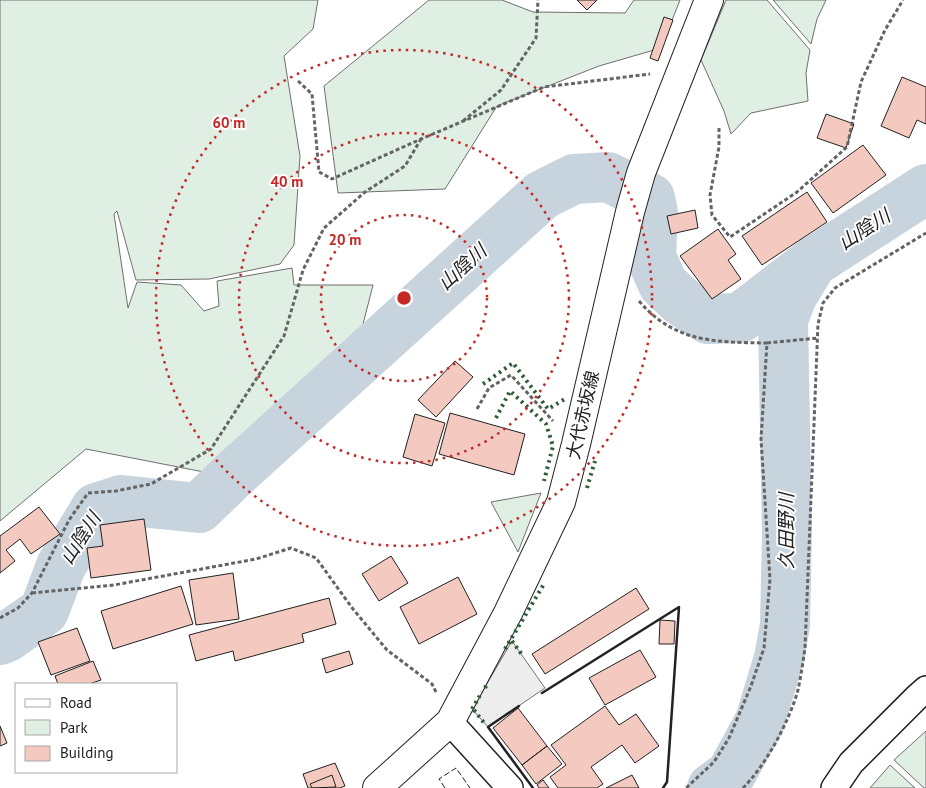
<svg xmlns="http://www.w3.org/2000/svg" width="926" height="788" viewBox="0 0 926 788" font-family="'PT Sans','Noto Sans JP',sans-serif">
	<rect width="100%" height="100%" fill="#fff"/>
	<!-- green -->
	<path fill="#e0efe3" stroke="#6f6f6f" d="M0,0h318l-5,29 -29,27 16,100 -6,89 -14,19 -71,15 -73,1 -19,-69 -3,3 14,94 9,-26 44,3 23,26 15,-5 -2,-25 75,-13 2,17h79l-13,51 -151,137 -123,-24 -86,72z
		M429,0h73l31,12 92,1 9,-13h46l-19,48 -62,18 -102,40 -52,83 -107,4 -14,-107z
		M726,0h41l43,50 -4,23 2,28 -57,12 -20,21 -7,-23 -23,-51z
		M773,0h53l-9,19 -6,25z
		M541,493l-23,59 -27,-50z
		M926,731v57h-2l-30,-28z
		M890,765l25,23h-45z"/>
	<!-- parking -->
	<path fill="#ededed" stroke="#6f6f6f" d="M512,641l33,47 -57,39 -16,-18z"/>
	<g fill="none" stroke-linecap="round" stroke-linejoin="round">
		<!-- river -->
		<path stroke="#c7d3dd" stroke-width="50" d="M0,640l7,-3 37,-26 17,-45 35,-58 25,-8 78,8 34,-33 309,-280 32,-16 34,-2 42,21 3,14 -2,45 12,27 18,17 27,18 32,-1 73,-56 113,-73
			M712,788l19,-14 29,-53 19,-63 6,-33 2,-92 -4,-213 9,-24 17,-28"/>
	</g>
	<!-- building -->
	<path fill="#f3c9c0" stroke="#222" d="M577,0h20l-10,10z
		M664,17l9,3 -15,41 -8,-3z
		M902,77l24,10v37l-9,-4 -8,18 -28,-12z
		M826,114l28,10 -8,24 -29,-10z
		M863,145l23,30 -53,38 -22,-30z
		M807,192l20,30 -65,43 -20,-29z
		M695,210l3,18 -27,6 -4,-18z
		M718,229l18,25 -8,6 13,19 -29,20 -32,-43z
		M455,361l18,16 -37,40 -18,-17z
		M450,413l75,21 -11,41 -75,-21z
		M415,414l30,9 -13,43 -29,-9z
		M39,507l21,27 -29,20 -11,-15 -14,11 9,11 -15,12v-37z
		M144,519l7,51 -60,8 -4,-30 16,-2 -3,-21z
		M391,556l17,27 -29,18 -17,-27z
		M233,573l6,46 -43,6 -7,-45z
		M458,577l19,37 -58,30 -19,-37z
		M181,586l12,38 -80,25 -12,-38z
		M636,588l13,21 -104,65 -13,-20z
		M329,598l7,26 -34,10 2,8 -69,19 -2,-10 -37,10 -7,-26z
		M660,620l15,1 -1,23h-15z
		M77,628l13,33 -39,14 -13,-33z
		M640,650l16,27 -51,28 -16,-27z
		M349,651l4,13 -27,9 -4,-14z
		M93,661l8,19 -12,4h-31l-3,-8z
		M605,706l14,19 17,-11 23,32 -24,17 -13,-18 -31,22 12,17 -6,4h-39l-8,-11 16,-12 -15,-20z
		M518,708l29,38 -25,19 -29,-37z
		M0,726l7,17 -7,3z
		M547,746l15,18 -26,20 -14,-19z
		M335,763l10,23 -5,2h-32l-5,-14z
		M332,775l4,12 -24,1 -2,-4z
		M632,775l7,13h-33z
		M543,780l6,8h-10l-2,-3z"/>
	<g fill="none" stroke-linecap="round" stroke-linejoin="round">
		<!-- minor casing -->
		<g stroke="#222" stroke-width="28">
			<path id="minor" d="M450,722l60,66
				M834,788l17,-25 66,-66 9,-8"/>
		</g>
		<!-- secondary casing -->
		<g stroke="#222" stroke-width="30">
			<path id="secondary" d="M377,788l73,-66 58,-109 53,-111 15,-58 54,-232 11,-39 68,-173"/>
		</g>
		<!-- path -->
		<path stroke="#646464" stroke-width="3" stroke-dasharray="4 2.5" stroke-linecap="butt" d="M298,81l14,13 7,78 13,7 89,-40 123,-52 106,-13
			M463,121l38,-31 35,-52 2,-38
			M719,128v19l-9,48 2,20 18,22 67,-45 50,-45 14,-65 24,-52 18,-30
			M639,301c36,42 76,41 128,42l-6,96 9,140 -6,69 -13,38 -22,52 -15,24 -28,26
			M767,343l51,-5
			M477,409l12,-21 22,-13 42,46
			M32,593l82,-8 142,-26 35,-11 25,10 37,51 34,41 45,34 4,8
			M0,618l18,-10 14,-15 37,-73 19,-27 28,-2 35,-7 60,-35 73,-113 19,-66 21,-42 41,-36 40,-26 16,-27
			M743,788c23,-23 46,-66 55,-98 3,-14 5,-28 7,-42l13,-324 5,-21 12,-15 91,-55"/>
		<!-- minor -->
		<use href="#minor" stroke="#fff" stroke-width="25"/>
		<!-- secondary -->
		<use href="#secondary" stroke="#fff" stroke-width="28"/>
		<!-- hedge -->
		<path stroke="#2f5e38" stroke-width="4" stroke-dasharray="2.5 4" stroke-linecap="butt" d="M483,384l30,-21 35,46 17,-10
			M496,418l14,-27 36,33 7,22 -9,35
			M587,488l8,-27
			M512,641l11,15
			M505,649l39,-65
			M485,688l2,-4
			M472,709l10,-17
			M474,710l11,14"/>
		<!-- fence -->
		<path stroke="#222" stroke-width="1" stroke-dasharray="6 2.5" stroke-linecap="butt" d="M445,788l-6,-9 17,-11 14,20"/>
		<!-- wall -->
		<path stroke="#222" stroke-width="2.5" d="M542,693l137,-86 -12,175 -4,6
			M519,706l-31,21 45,61"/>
	</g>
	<!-- distance rings -->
	<g fill="none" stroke="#c62828" stroke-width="2.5" stroke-dasharray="2.5 5">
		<circle cx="404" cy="298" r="83"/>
		<circle cx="404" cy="298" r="165"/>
		<circle cx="404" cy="298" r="248"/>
	</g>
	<g text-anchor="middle" stroke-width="4" stroke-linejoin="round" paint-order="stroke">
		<!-- street labels -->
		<g font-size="18" fill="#222" stroke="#fff">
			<text transform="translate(583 415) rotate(-77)" y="6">大代赤坂線</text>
		</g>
		<!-- water labels -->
		<g font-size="19" font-style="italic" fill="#222" stroke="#fff">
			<text transform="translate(864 229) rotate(-33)" y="7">山陰川</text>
			<text transform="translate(462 267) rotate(-42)" y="7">山陰川</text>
			<text transform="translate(786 531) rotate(-90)" y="7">久田野川</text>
			<text transform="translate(80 538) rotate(-57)" y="7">山陰川</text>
		</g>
	</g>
	<circle cx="404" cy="298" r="8" fill="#c62828" stroke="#fff" stroke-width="2.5"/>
	<g font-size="15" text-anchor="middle" font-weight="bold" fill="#c62828" stroke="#fff" stroke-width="4" stroke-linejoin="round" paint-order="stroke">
		<text x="229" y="128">60 m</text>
		<text x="287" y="187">40 m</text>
		<text x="345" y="245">20 m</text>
	</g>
	<!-- legend -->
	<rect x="15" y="683" width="162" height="90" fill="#ffffff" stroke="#a7a7a7"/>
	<rect x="25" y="699" width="25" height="8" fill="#ffffff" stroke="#a7a7a7"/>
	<text x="60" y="708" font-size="15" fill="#222222">Road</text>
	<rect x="25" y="720" width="25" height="15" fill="#e0efe3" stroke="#a7a7a7"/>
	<text x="60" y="733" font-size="15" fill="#222222">Park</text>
	<rect x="25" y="746" width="25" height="15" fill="#f3c9c0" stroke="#a7a7a7"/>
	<text x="60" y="758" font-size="15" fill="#222222">Building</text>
</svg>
